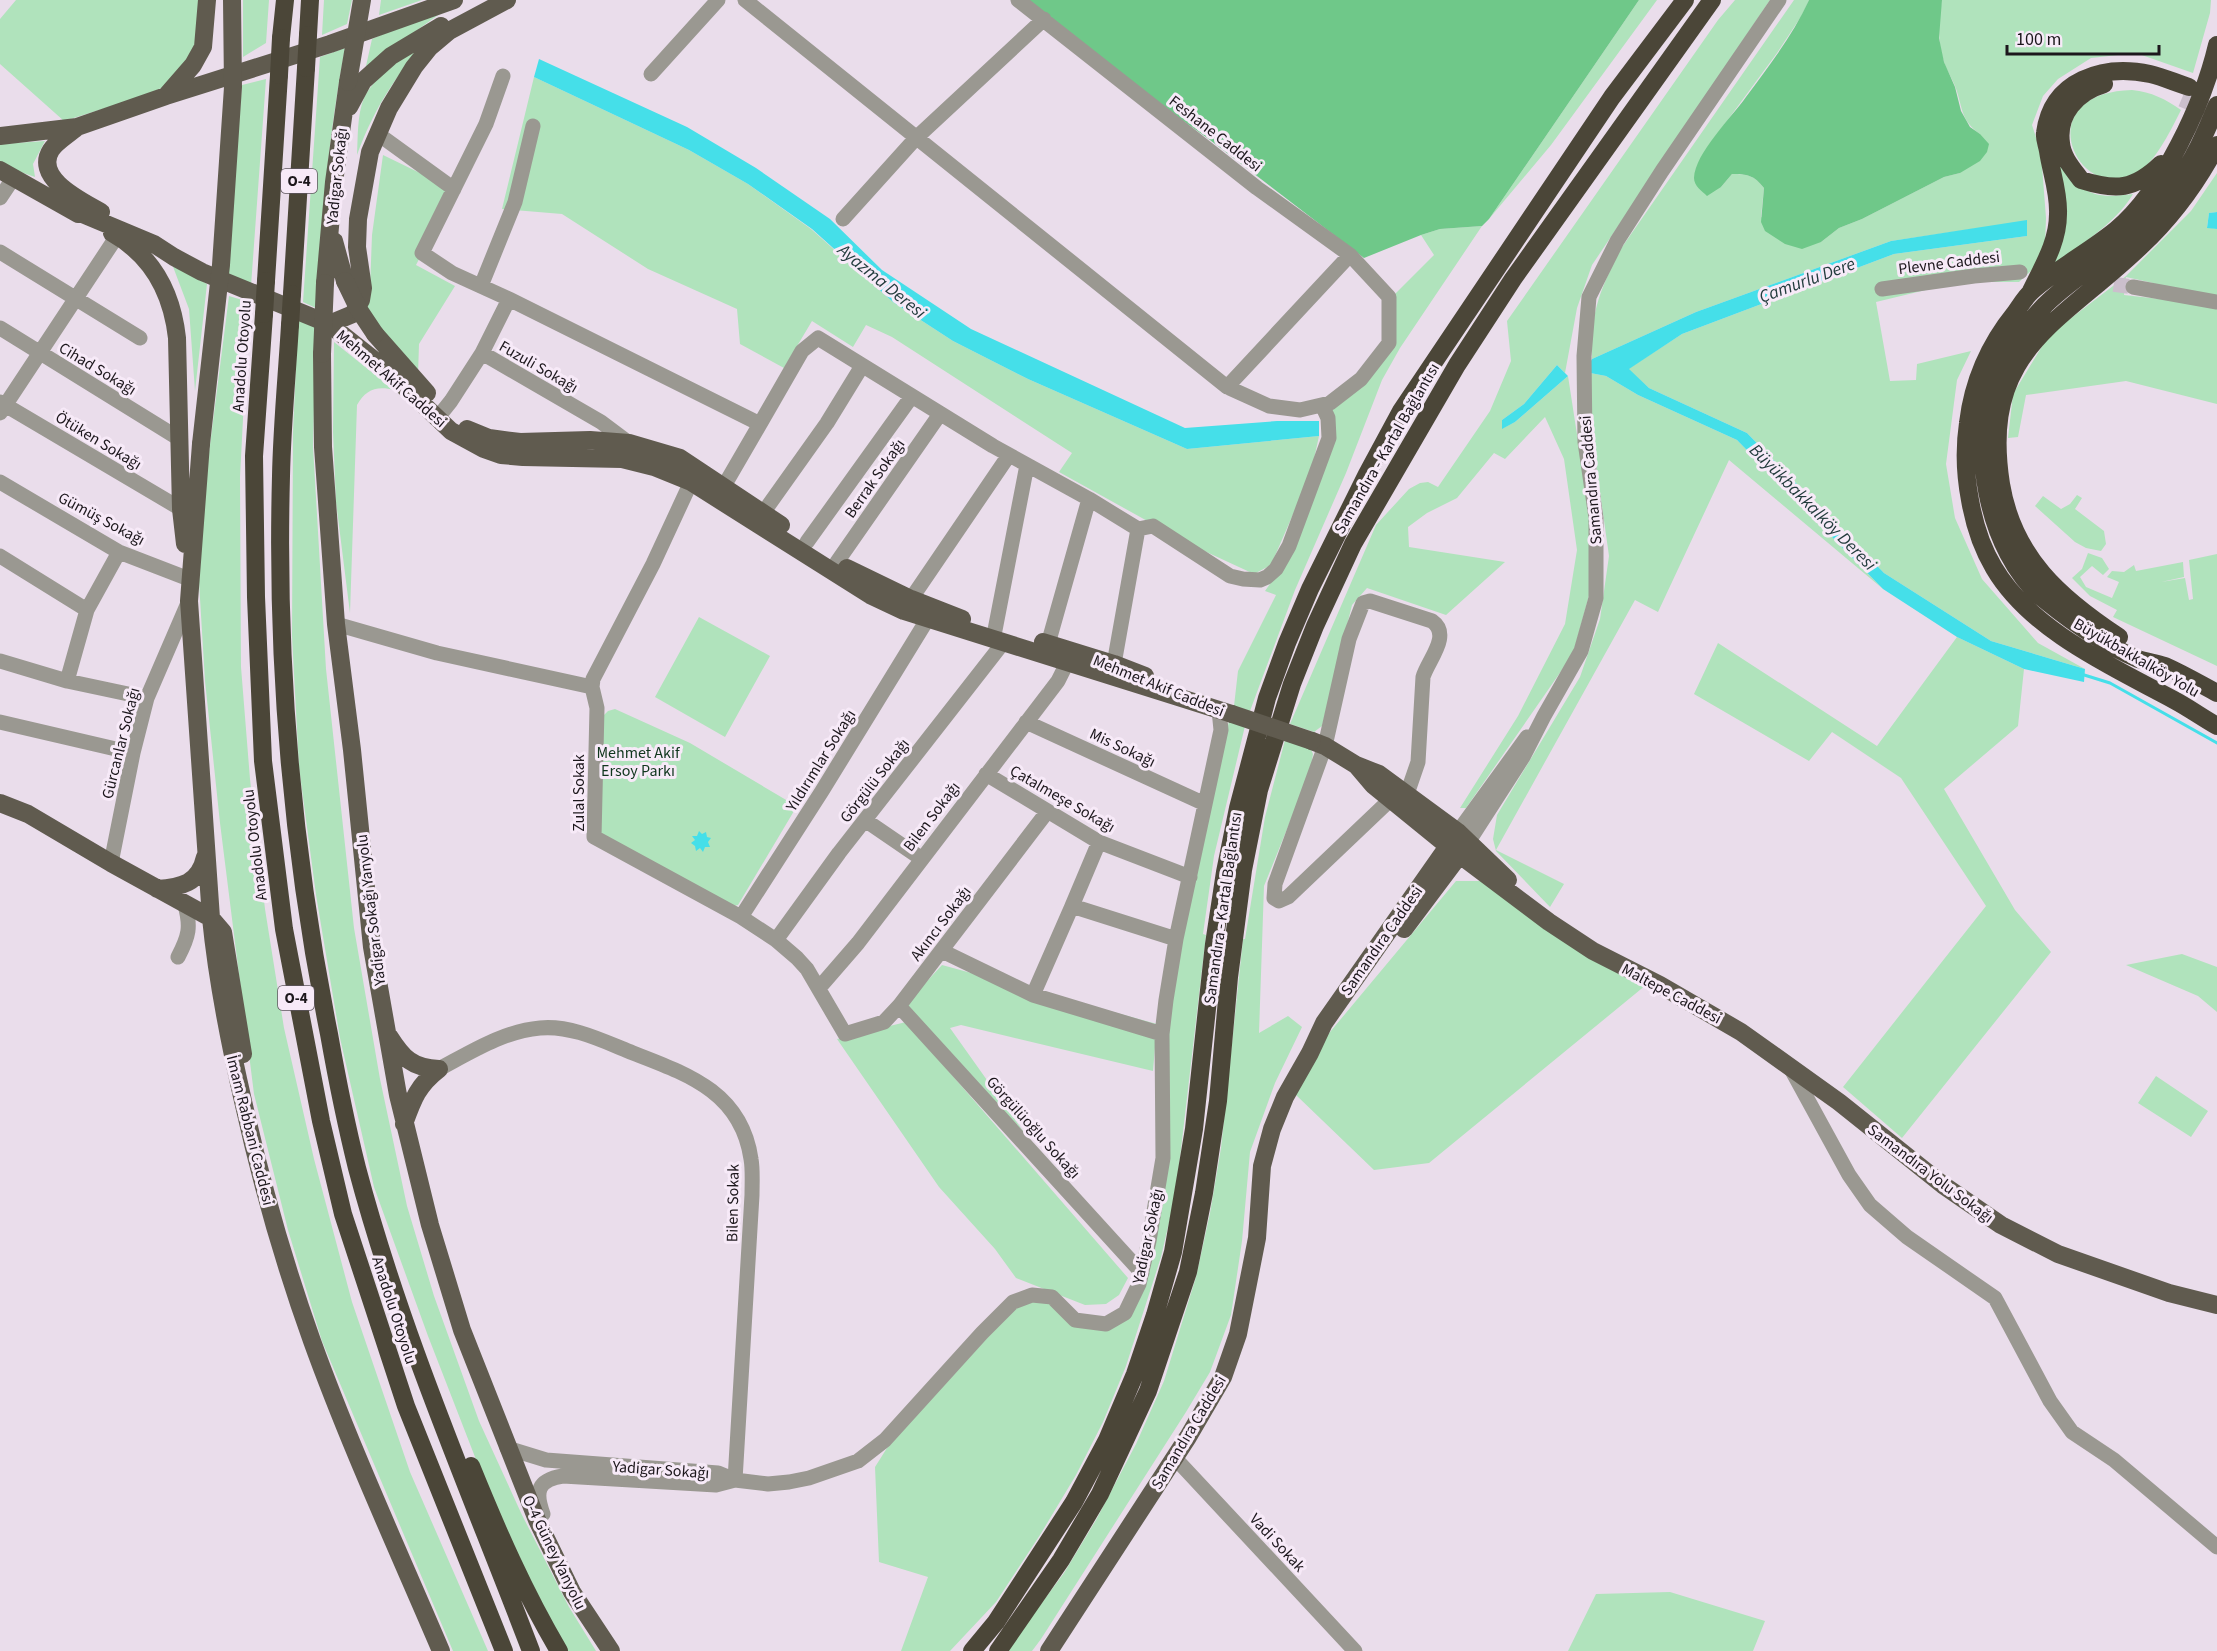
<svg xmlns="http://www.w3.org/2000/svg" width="2217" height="1651" viewBox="0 0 2217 1651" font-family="'Source Sans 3',sans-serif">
	<rect width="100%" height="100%" fill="#eaddeb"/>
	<!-- green -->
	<path fill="#b0e3bc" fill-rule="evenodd" d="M16,0h186v38l-27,44 -34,15 -77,24 -64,-57v-45z
		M243,0h26l-3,43 -23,14z
		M324,0h28l-5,24 -25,11z
		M381,0h41l-43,15z
		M1639,0h18l-106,145 -62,74z
		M1735,0h35l-178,265 -15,43 -12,65 -8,-8 -33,39 -22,16 1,8 12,-6 53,-46 26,169 -4,47 -17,62 -107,154h-6l58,-92 47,-92 12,-74 -13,-91 -19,-42 -40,42 -11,-6 -37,45 -30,15 -19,14 1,20 96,15 -59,53 -79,-27 -15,17 -30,121 -8,6 -24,-8 86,-199 33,-36 11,-6 8,-1 10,5 52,-76 21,-50 -4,-40 211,-301z
		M1794,0h15l-7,15 -25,38 -70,95 14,39 11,-13c15,0 22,1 32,14l-3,29 60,25 18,-14 23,-9 82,-42 16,-4 20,-39c-20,-14 -17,-27 -25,-48 -3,-7 -7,-14 -10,-21 -8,-22 -7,-43 -3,-65h269l-1,13 -17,60 -57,-20 -45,5 -33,21 -15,17 -11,29 9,28 5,65 -1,27 -12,24 -14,13h-60l-83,20 14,79 26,-1 1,-16 54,-13 -14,29 -11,84 9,54 27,61 56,64 47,26 -94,-28 -107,-68 -137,-140 -98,-45 -21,-19 54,-35 212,-80 133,-18v-15l-136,20 -195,71 -104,47c-2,-46 8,-69 28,-109z
		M448,8l-35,25 -49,42 8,-36 52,-23z
		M436,29c-36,41 -60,74 -79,126 1,-18 0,-40 7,-57 10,-23 53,-52 72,-69z
		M345,48c-16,85 -24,173 -29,260l-13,-6 17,-245z
		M534,77l155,73 59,34 63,45 82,73 60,39 75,38 159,70 132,-13 -8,37 -40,92 -17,9 -67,-31 -128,-71 13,-19 -180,-116 -26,-12 -13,22 -41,-26 -28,47 -44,-24 -3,-35 -89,-40 -86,-55 -60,-5z
		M266,79l-15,207 -25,-10 16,-191z
		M2132,90c20,2 33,9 49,20 -9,18 -24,49 -41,61 -60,41 -117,-78 -8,-81z
		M45,141l-12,23 2,13 -35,-12v-21z
		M383,155l72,35 -39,75 39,21 -36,58 -1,31 -43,-53 -10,-17 5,-17 2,-53z
		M2057,157c26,35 31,43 76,37 -16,28 -55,53 -81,73z
		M2217,173v39l-8,1 -2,14 10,2v175l-91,-23 -100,14 -8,42 -10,1 5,-44 36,-59 77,-59 65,-65zM2126,277l27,6 43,20 -72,-8z
		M1482,226l-82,122 -18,32 -36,93 -51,117 -45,121 -16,-5 4,-35 38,-76 -11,-4 24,-34 43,-151 62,-63 1,-49 39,-39 -13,-20 19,-6z
		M172,264l35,20 -12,107 -6,-82z
		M229,296l20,6 -9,175 1,190 9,112 15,130 19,119 30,131 38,143 58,170 78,179h-35l-131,-310 -34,-111 -34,-136 -34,-271 -15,-142 -6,-99 7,-106z
		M298,320l18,7 -3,119 13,223 28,259 26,151 27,127 27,90 45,125 43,94 47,92 27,44h-30l-33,-58 -44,-100 -61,-157 -54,-149 -34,-149 -24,-143 -17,-128 -7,-131 1,-204z
		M334,342l60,48c-17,-5 -29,0 -37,15l-7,208 -14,-111 -3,-70z
		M1585,372l21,4 32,19 99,45 146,149 -154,-129 -71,152 -23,-12 -139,250 68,34 -14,23 -54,-56 -3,-12 4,-24 83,-138 20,-58 9,-63 -21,-149z
		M2077,495l5,3 -7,11 29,22 2,13 -5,7 -15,-3 -11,-6 -40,-36 8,-10 18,13 9,-5z
		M2088,553l14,5 7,11 -6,6 -11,-9 -12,11 6,10 26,11 7,-16 -12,-5 5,-6 12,1 10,-7 2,6 47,-9 1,15 -23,5 24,-4 4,22 4,-1 -4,-39 28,-6v112l-104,-49 4,-7 -27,-14 -18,-18 10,-9z
		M699,617l71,39 -45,81 -70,-40z
		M1957,637l67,32 -6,57 -74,63 71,121 36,42 -149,186 -59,-51 143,-181 -85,-128 -69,-46 -23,29 -115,-67 24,-51 159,103z
		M615,709l75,34 103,61 1,7 -56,94 -4,1 -135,-68 3,-121 6,-6z
		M1229,721l16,5 -31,130 -11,78 3,1 -27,231 -8,48 -10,43 -35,109 -23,56 -27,53 -36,60 -44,67 -46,49h-49l27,-74 -49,-15 -4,-95 12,-19 129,-142c34,-12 34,-6 57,18l55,-7 23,-63 16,-221 18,-106z
		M1285,740l25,7 3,7 -3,18 -46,114 -5,147 29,-17 14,11 -27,56 -25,69 -8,89 -11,74 -21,57 -24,40 -145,227 -9,12h-26l58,-78 32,-53 40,-76 28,-63 32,-104 14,-64 11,-65 22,-209h2l20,-122z
		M1456,881h29l161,104 -217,178 -55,7 -78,-75 19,-45z
		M2182,954l35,13v45l-19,-16 -72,-31z
		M942,965l215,59 -4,47 -192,-46 -11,3 76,107 -120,-131z
		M906,1022l222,256 -9,17 -13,9 -21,1 -69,-27 -21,-29 -56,-62 -102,-148z
		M2156,1076l52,35 -17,26 -53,-34z
		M1670,1592l95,29 -12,30h-185l28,-57z"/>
	<!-- forest -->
	<path fill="#6fc889" d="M1023,0h616l-150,219 -7,7 -42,3 -19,6 -57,23 -154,-118 -136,-97z
		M1809,0h133l-3,38 5,24 11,25 6,24 9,16 10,7 9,10 -2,8 -7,9 -20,12 -16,4 -82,42 -23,9 -18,14 -19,7 -17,-5 -20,-13 -4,-9 3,-34c-10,-13 -17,-14 -32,-14l-11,13 -14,9c-5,-5 -13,-10 -13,-18 1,-25 38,-61 52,-81 23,-31 47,-62 63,-97z"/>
	<!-- water -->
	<path fill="#45dfe9" d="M539,59l148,68 69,41 74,51 52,51 89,59 214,99 92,-7h42v15l-132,13 -159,-70 -75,-38 -60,-39 -81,-73 -64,-45 -59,-34 -155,-73z
		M2217,212v17l-10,-1 2,-15z
		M2027,220v16l-133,18 -212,80 -53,35 20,19 98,45 137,140 107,68 94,28 -1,13 -60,-13 -67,-32 -74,-48 -146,-149 -99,-45 -32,-19 -21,-4 7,-13 104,-47 195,-71z
		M1557,365l11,11 -53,46 -13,7v-9l22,-16z
		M699,831l3,3 4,-2 1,5 4,1 -3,4 2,5h-5l-2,5 -3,-4 -4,3 -1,-5 -4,-3 4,-3 -3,-4h5z"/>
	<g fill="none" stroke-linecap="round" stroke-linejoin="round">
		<!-- stream -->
		<path stroke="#45dfe9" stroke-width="3" d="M2081,674l29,9 107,60"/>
		<!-- minor-tunnel -->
		<path stroke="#cbbfcc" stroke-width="15" stroke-dasharray="15 8" stroke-linecap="butt" d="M2091,281l42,6"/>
		<!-- highway-tunnel -->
		<path stroke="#cbbfcc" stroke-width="18" stroke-dasharray="18 9" stroke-linecap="butt" d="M2182,98l29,12"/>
		<!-- minor -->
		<path stroke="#9a9891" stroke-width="15" d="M745,0l482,387 42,19 31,4 30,-7 31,-24 28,-36v-46l-39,-42 -93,-67 -239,-188
			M651,74l67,-74
			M503,76l-17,48 -64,129 30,20 57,26 251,125 42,-73 16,-13 175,108 96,53 49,30 15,-3 77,50 13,3 17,1 7,-3 9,-8 13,-23 40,-108 -1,-20 -6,-13
			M385,139l69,50
			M0,198l14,-21
			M843,219l73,-81 128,-119
			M0,252l140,86
			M481,286l34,-84 18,-76
			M2133,287l84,15
			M1882,289l92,-13 46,-4
			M509,299l-27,54 119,69 28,21
			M0,328l178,110
			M1227,387l123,-132
			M0,402l181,107
			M443,411l8,-10 31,-48
			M0,413l117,-177
			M0,482l119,70 70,27
			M691,482l-38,82 -60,115 -1,8 5,21 -3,129 147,80 35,23 21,18 10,11 38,65 39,-12 15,-16 148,-194
			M724,486l36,-62
			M763,513l64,-90 35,-57
			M807,542l105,-146
			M0,556l87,54
			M837,562l103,-148
			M911,599l98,-144
			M336,624l101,29 155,34
			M995,630l32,-165
			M1048,644l41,-145
			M0,661l67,20 80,17
			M1114,664l24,-135
			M67,681l20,-71 32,-58
			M0,722l133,31
			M1026,722l179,82
			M986,774l113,68 91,35
			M1391,799l-103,98 -9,4 -5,-3 1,-14 50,-138 24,-107 14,-36 7,-2 62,20c20,14 -4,39 -9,56l-5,85 -11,32
			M865,820l57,39
			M1458,832l69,-95
			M1469,841l54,-84 21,-41 37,-65 15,-53v-80l-11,-76 -1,-86 5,-59 28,-56 45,-70 117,-171
			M1099,842l-27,64 104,33
			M111,863l22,-110 14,-55 41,-95
			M1072,906l-39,89 129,39
			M741,917l81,-126 105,-171
			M776,940l63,-87 164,-210
			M942,951l91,44
			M178,957c11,-21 13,-30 7,-52
			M819,988l39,-45 200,-262 9,-18
			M899,1006l243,267
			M439,1069c32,-17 65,-38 101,-41 30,-3 61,12 88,23 56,22 113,39 123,108 2,11 1,24 1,36l-17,285
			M1791,1069l58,106 21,30 37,32 88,61 55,103 22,31 42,28 103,87
			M507,1448l39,12 172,13 17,7 33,4 21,-2 20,-4 49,-17 27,-21 97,-107 31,-31 19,-7 20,2 23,23 31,4 19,-11 14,-29 10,-43 14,-83 -1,-124 4,-34 10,-61 45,-209 -2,-20
			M1175,1458l180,193
			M543,1514c-8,-22 -6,-34 20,-38l153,9 19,-5"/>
		<!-- major -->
		<path stroke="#605b4f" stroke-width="18" d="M166,96l27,-31 10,-18 4,-47
			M349,107l14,-26 28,-25 50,-30
			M76,128c-8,7 -20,14 -25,22 -18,28 31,51 50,62
			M0,136l77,-9 89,-31 164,-52 124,-44
			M0,170l78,44
			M68,208l86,36 20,13 28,15 127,52 59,47 63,60 33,18 17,6 22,2 99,2 32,8 37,15 179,113 34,16 328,103
			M112,233c41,23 60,60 65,105l4,171 4,35
			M334,241l11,40
			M325,283l9,-101 14,-100
			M329,324l24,-10 8,-14 2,-12 -6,-41 1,-28 12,-67 19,-44 25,-41 16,-20 19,-16 58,-31
			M375,334l52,59
			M322,354l1,93 13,177 16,126 20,197 26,148 32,130 32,105 75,190 35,72 39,59
			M467,429l22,9 31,4 70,-2 39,3 51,15 101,67
			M201,444l-12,157 22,317c6,62 18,122 32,183 18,81 41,162 69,240 38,105 85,207 129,310
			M847,568l64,31 51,20
			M1043,642l71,22 31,12
			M1312,741l13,5 31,19 23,9 79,58 50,48
			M1356,765l17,20 75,61 101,76 44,29 67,34 81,47 98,70 104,83 58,40 57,29 111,39 48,12
			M0,803l28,11 83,49 100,55 12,14 20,122
			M157,889c24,-2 42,-5 48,-32
			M1404,929l63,-84
			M389,1036c14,22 23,32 50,33
			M404,1124c9,-25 14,-39 35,-55
			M1049,1651l139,-214 35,-60 15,-43 19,-96 5,-72 10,-37 13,-32 25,-44 14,-30 134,-191"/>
		<!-- highway -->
		<path stroke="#4b4638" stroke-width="18" d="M308,35l2,-35
			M281,38l4,-38
			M2217,45c-14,59 -54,146 -101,185 -27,22 -58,38 -84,61 -7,6 -12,15 -17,22 -26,32 -42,69 -47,110 -4,27 -3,51 2,77 4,23 12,48 24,68 37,63 119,99 180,132 15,8 29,18 43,26
			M2104,84c-27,8 -47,30 -43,59 1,14 12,26 20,37 35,11 53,10 80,-16
			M2217,105c-11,27 -24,57 -42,80 -22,29 -50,54 -77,77 -18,14 -37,27 -53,43 -17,18 -35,39 -46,62 -33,69 -14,186 47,234 26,21 61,45 92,58 9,3 18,4 27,7 18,8 35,18 52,27
			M266,281l13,-206
			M2031,291c12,-25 27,-49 27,-77 1,-22 -7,-42 -10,-63 -1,-6 -4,-13 -3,-18 7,-53 58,-69 105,-59 13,3 26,9 39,13
			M292,294l14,-226
			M264,314l-10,142 2,141 7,164 21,168 37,192 22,93 63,192 98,245
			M290,325c-3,50 -8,101 -9,151 -5,187 11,374 48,558 8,45 17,90 28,134 44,166 113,323 174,483
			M2119,637c-59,-39 -106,-80 -118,-153 -21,-135 58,-159 140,-238 31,-29 56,-63 76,-101
			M471,1466c26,64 53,126 88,185
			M972,1651l24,-29 78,-120 33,-62 28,-66 20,-59 18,-63 21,-123 20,-185 11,-72 13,-64 29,-110 20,-55 23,-54 57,-115 34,-63 211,-314 73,-97
			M998,1651l63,-91 39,-66 48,-103 40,-119 16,-79 14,-92 11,-124 14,-107 16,-80 33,-106 23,-58 38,-82 104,-179 56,-86 199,-279"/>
		<!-- major-bridge -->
		<path stroke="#605b4f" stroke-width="18" d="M348,82l14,-82
			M345,281l14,29 16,24
			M322,354l3,-71
			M201,444l20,-179 12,-178 -1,-87
			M1232,714l80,27"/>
		<!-- highway-bridge -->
		<path stroke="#4b4638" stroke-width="18" d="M306,68l2,-33
			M279,75l2,-37
			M264,314l2,-33
			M290,325l2,-31"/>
	</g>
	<g text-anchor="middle" stroke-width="6" stroke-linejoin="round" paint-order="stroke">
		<!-- shield labels -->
		<g fill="#f7eaf8" stroke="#5e565e" stroke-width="1.5">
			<rect x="281" y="169" width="36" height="24" rx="4.5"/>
			<rect x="278" y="986" width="36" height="24" rx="4.5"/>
		</g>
		<g font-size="15" font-weight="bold" fill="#1c171c">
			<text x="299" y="186">O-4</text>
			<text x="296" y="1003">O-4</text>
		</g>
		<!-- street labels -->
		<g font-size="16" fill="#1c171c" stroke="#f7eaf8">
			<text transform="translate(1216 133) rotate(38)" y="6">Feshane Caddesi</text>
			<text transform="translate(336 176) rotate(-84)" y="6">Yadigar Sokağı</text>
			<text transform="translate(1949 262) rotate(-7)" y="6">Plevne Caddesi</text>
			<text transform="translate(241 356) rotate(-86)" y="6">Anadolu Otoyolu</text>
			<text transform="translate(539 366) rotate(30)" y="6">Fuzuli Sokağı</text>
			<text transform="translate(98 368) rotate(31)" y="6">Cihad Sokağı</text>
			<text transform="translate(392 378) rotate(41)" y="6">Mehmet Akif Caddesi</text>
			<text transform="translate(99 440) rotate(31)" y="6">Ötüken Sokağı</text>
			<text transform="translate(1386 448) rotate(-60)" y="6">Samandıra - Kartal Bağlantısı</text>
			<text transform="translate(874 478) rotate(-55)" y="6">Berrak Sokağı</text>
			<text transform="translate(1590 480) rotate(-95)" y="6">Samandıra Caddesi</text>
			<text transform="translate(102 518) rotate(28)" y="6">Gümüş Sokağı</text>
			<text transform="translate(2137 657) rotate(30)" y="6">Büyükbakkalköy Yolu</text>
			<text transform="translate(1159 685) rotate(22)" y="6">Mehmet Akif Caddesi</text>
			<text transform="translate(120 743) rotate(-76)" y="6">Gürcanlar Sokağı</text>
			<text transform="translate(1123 747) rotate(25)" y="6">Mis Sokağı</text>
			<text transform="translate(820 760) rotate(-58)" y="6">Yıldırımlar Sokağı</text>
			<text transform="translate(874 780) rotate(-52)" y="6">Görgülü Sokağı</text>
			<text transform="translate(578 793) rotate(-90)" y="6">Zulal Sokak</text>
			<text transform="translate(1063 798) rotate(30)" y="6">Çatalmeşe Sokağı</text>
			<text transform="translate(931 816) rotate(-53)" y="6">Bilen Sokağı</text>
			<text transform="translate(254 845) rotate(-97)" y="6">Anadolu Otoyolu</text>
			<text transform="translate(1222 908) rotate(-82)" y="6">Samandıra - Kartal Bağlantısı</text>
			<text transform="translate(370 910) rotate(-97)" y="6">Yadigar Sokağı Yanyolu</text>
			<text transform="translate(940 923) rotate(-53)" y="6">Akıncı Sokağı</text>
			<text transform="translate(1381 940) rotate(-55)" y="6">Samandıra Caddesi</text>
			<text transform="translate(1672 993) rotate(28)" y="6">Maltepe Caddesi</text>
			<text transform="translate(1034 1127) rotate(48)" y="6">Görgülüoğlu Sokağı</text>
			<text transform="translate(251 1130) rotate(76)" y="6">İmam Rabbani Caddesi</text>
			<text transform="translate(1931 1173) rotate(37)" y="6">Samandıra Yolu Sokağı</text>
			<text transform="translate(732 1203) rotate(-89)" y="6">Bilen Sokak</text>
			<text transform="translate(1147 1236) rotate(-78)" y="6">Yadigar Sokağı</text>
			<text transform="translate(395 1310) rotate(72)" y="6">Anadolu Otoyolu</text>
			<text transform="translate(1188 1432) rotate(-59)" y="6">Samandıra Caddesi</text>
			<text transform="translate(661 1469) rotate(4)" y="6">Yadigar Sokağı</text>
			<text transform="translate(1278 1542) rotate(47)" y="6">Vadi Sokak</text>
			<text transform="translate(555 1552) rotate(64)" y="6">O-4 Güney Yanyolu</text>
		</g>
		<!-- park labels -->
		<g font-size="16" fill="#10361d" stroke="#f7eaf8">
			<text x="638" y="758">Mehmet Akif<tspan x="638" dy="18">Ersoy Parkı</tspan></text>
		</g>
		<!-- water labels -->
		<g font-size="18" font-style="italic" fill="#233c3d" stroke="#f7eaf8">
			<text transform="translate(1807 280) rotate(-20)" y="6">Çamurlu Dere</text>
			<text transform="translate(882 281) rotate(39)" y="6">Ayazma Deresi</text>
			<text transform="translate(1813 507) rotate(45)" y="6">Büyükbakkalköy Deresi</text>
		</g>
	</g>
	<!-- scale -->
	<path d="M2007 45v9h152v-9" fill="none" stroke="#1c171c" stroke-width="3"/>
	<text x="2016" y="45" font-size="18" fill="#1c171c" stroke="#f7eaf8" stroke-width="4.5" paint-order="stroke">100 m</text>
</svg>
